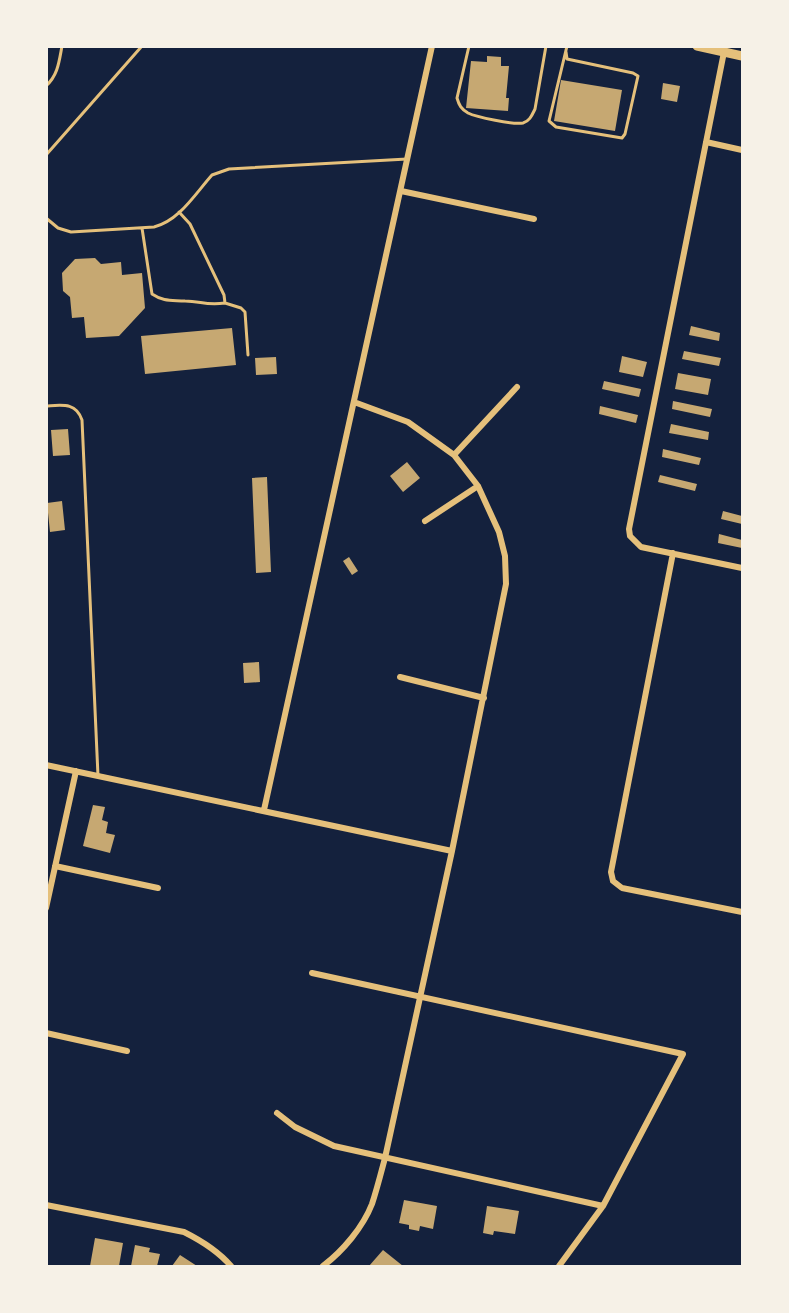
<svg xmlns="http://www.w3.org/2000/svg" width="789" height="1313" viewBox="0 0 789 1313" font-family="Inter,sans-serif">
	<rect width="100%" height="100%" fill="#14213d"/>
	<!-- building -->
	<path fill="#c6a872" d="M487,56l14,1v9h8l-3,32h3l-1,13 -42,-3 5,-47 16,1z
		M561,80l61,10 -7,41 -61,-10z
		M663,83l17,3 -3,16 -16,-3z
		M95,258l6,6 20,-2 1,13 20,-2 3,35 -26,28 -33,2 -2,-21 -12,1 -2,-21 -7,-6 -1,-18 13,-14z
		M691,326l29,7 -1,8 -30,-6z
		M232,328l4,37 -91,9 -4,-38z
		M684,351l37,7 -2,8 -37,-7z
		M622,356l25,6 -4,15 -24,-5z
		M276,357l1,17 -21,1 -1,-17z
		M678,373l33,6 -3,16 -33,-6z
		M604,381l37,8 -2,8 -37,-8z
		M673,401l39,8 -2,8 -38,-8z
		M600,406l38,9 -2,8 -37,-9z
		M671,424l38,8 -1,8 -39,-7z
		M68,429l2,26 -17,1 -2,-26z
		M663,449l38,9 -2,7 -37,-8z
		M407,462l13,16 -17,14 -13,-16z
		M660,475l37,9 -2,7 -37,-9z
		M267,477l4,95 -15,1 -4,-95z
		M62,501l3,29 -15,2 -3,-29z
		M723,511l19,5v8l-21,-5z
		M719,534l23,6v8l-24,-5z
		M349,557l9,14 -6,4 -9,-14z
		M259,662l1,20 -16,1 -1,-20z
		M93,805l12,2 -3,13 6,2 -2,11 9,2 -5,18 -27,-7z
		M404,1200l33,6 -4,23 -13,-3 -1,5 -10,-2v-4l-10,-2z
		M487,1206l32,5 -4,23 -21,-3 -1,4 -10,-2z
		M95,1238l28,5 -4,23h-29z
		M135,1245l15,3 -1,4 11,2 -3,12h-26z
		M383,1250l20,16h-34z
		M180,1255l17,11h-25z"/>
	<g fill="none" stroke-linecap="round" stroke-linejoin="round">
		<!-- service -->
		<path stroke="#e5c07b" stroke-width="3" d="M469,46l-12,52c2,7 4,11 11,15 8,4 46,12 55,10 7,-2 9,-8 12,-14l11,-63
			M566,52l1,7 66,14 5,3 -13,58 -3,4 -66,-11 -7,-6 18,-75
			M46,86c12,-11 13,-24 16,-40
			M46,155l96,-109
			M46,218l12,10 13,4 83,-5c25,-6 41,-33 58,-52l17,-6 178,-10
			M142,228l10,66c12,8 19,6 33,7 16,0 21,5 40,2l-1,-8 -34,-71 -11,-12
			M225,303l16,5 4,4 3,43
			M46,406c16,-1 30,-4 36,14l16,356"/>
		<!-- minor -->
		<path stroke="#e5c07b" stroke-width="6" d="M724,52l-95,477 1,7 11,11 101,21
			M706,142l36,8
			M401,191l133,28
			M454,455l63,-68
			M425,521l53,-35
			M673,553l-62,319 2,9 9,7 120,24
			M400,677l84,21
			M46,765l406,86
			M264,810l168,-764
			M55,866l103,22
			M46,908l30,-137
			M312,973l371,81 -80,152 -44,60
			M46,1033l81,18
			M277,1113l18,14 39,19 269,60
			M46,1205l138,27c18,9 34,19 47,34
			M323,1266c20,-15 40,-39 49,-62 5,-15 9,-31 13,-46l67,-307 54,-267 -1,-28 -6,-24 -21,-46 -24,-31 -46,-33 -54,-20"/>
		<!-- secondary -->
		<path stroke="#e5c07b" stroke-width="9" d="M697,46l45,10"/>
	</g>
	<!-- border -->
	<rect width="789" height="1313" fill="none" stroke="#f6f1e7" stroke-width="96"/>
</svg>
